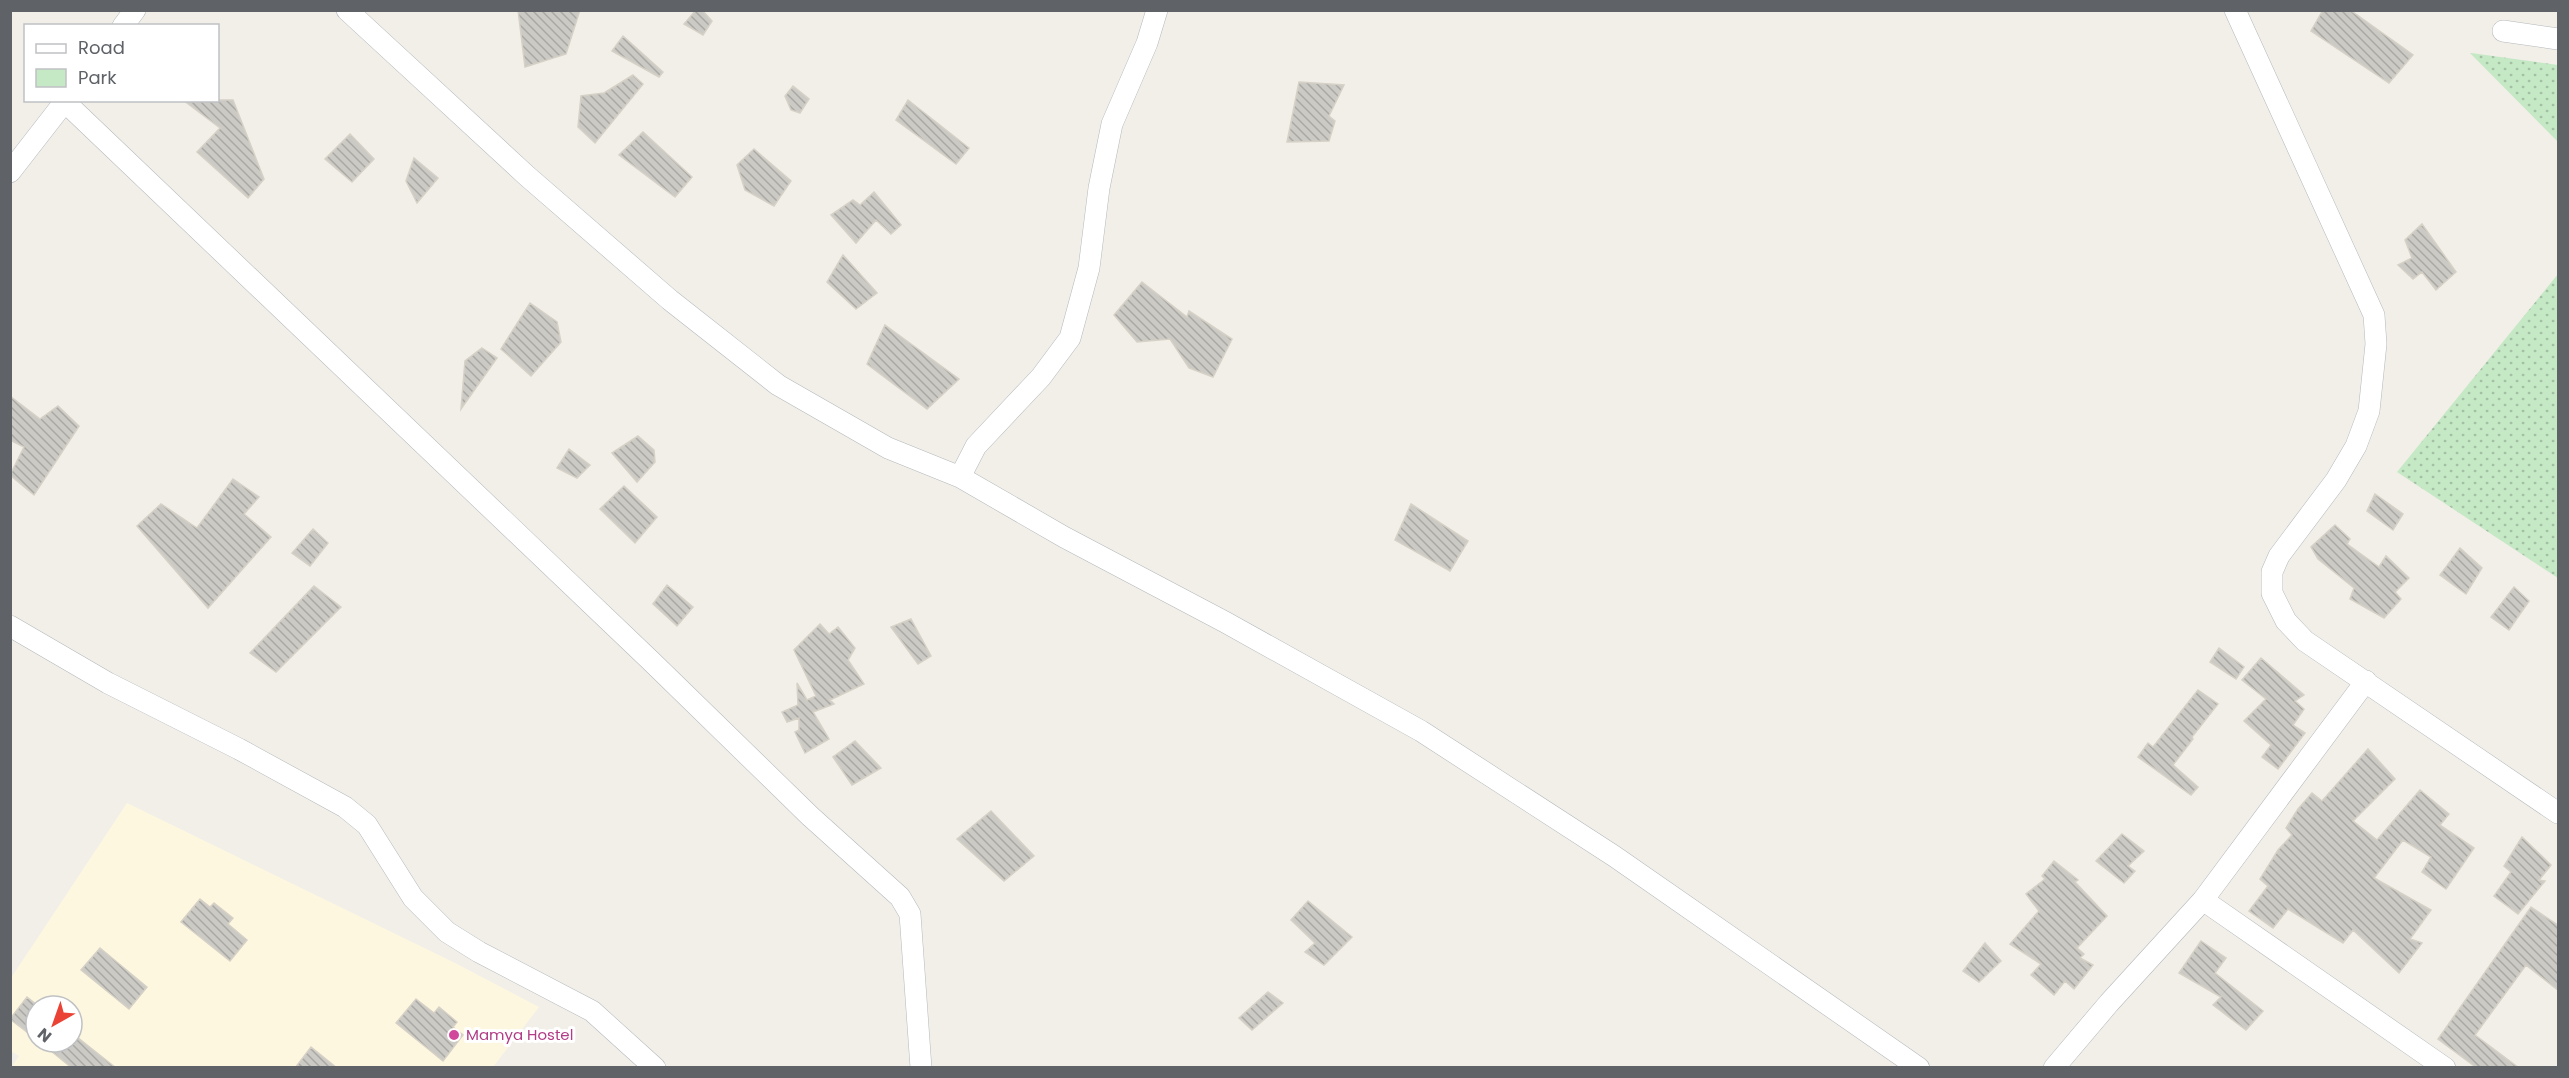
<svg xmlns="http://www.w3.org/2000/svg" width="2569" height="1078" viewBox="0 0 2569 1078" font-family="Poppins,sans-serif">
	<defs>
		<pattern id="green-dots" width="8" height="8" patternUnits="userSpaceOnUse" patternTransform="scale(1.5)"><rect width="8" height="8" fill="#c5e8c5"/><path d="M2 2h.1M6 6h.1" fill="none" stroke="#a3c0a4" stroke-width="1.8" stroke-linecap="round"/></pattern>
		<pattern id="building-back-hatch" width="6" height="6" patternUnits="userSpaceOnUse" patternTransform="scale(1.5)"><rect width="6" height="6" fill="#cccac5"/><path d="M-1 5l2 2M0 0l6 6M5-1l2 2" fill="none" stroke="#a9a8a4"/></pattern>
	</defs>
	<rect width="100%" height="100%" fill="#f1efe8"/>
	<!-- commercial -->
	<path fill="#fef7e0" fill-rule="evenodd" d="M127,803l328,160 84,44 -46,60 -482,1 8,-12 -8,-5v-73zM36,1006h36v36h-36z"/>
	<!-- green -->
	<path fill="url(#green-dots)" d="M2471,53l87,12v77l-88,-89z
		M2558,274v304l-161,-106z"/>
	<!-- building -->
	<path fill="url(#building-back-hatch)" stroke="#d6d1c6" stroke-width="1.5" d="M518,10h62l-14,44 -41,13z
		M696,10h6l10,11 -9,14 -19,-11z
		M2323,10h27l63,45 -24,28 -78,-52z
		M623,36l40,36 -4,5 -47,-26z
		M633,75l10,9 -48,59 -17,-16 3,-31 23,-3z
		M1299,82l45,3 -15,31 6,5 -6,20 -42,1z
		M793,86l16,13 -9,14 -9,-3 -6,-14z
		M183,100h50l31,79 -16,19 -51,-46 23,-24z
		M908,100l61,48 -13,16 -60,-44z
		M643,132l49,45 -17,20 -56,-42z
		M350,134l24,25 -22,23 -27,-23z
		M754,149l37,32 -17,25 -29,-16 -8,-25z
		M414,158l24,20 -21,25 -11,-22z
		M874,192l27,33 -10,9 -15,-14 -20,23 -25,-28 22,-15 7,5z
		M2422,224l34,48 -20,18 -14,-18 -9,7 -15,-14 14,-7 -7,-18z
		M843,255l34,38 -21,16 -29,-27z
		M1142,282l45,35 2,-6 43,28 -19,38 -24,-9 -19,-29 -33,3 -23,-27z
		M530,303l27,19 4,20 -30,34 -30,-27z
		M885,325l74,54 -32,30 -60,-45z
		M482,348l15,10 -36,51 4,-48z
		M10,396l30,23 18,-13 21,20 -45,69 -24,-20 14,-28 -14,-7z
		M638,436l16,14 1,12 -18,20 -25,-29z
		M569,449l21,16 -13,13 -20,-10z
		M233,479l26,18 -15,17 27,23 -63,71 -71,-82 24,-22 36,24z
		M624,486l33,31 -22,26 -35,-34z
		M2375,494l28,20 -10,16 -26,-19z
		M1411,504l57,37 -18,30 -55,-31z
		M2335,525l15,14 -3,5 32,23 7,-11 23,22 -14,14 6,7 -17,19 -34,-19 4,-11 -36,-29 -7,-12z
		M313,529l15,14 -18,23 -18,-13z
		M2460,548l22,20 -16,26 -26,-19z
		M667,585l26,22 -16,19 -24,-22z
		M314,586l27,21 -65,65 -26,-19z
		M2514,587l15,14 -20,29 -18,-13z
		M911,619l20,37 -13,8 -27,-37z
		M820,624l9,10 9,-7 17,21 -7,12 16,24 -34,16 4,4 -21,8 16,27 -24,14 -10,-21 4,-2v-12l-12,4 -5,-10 16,-7 -1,-22 10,17 9,-4 -22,-46z
		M2219,648l25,19 -8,12 -26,-17z
		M2261,658l43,37 -9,6 9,8 -11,16 12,8 -27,36 -16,-12 9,-12 -27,-24 22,-22 -24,-19z
		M2198,690l20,14 -26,33 1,2 -20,26 25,22 -7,8 -53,-38 10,-14 5,4z
		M855,741l26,27 -29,17 -19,-28z
		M2368,749l27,30 -42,42 24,19 43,-50 29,24 -9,11 34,23 -28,41 -24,-17 9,-15 -28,-17 -29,38 57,32 -21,29 12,4 -23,30 -46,-43 -10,13 -55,-34 -15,19 -24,-17 19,-25 -8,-7 18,-29 14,-15 -6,-7 12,-19 14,-16 10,8z
		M991,811l43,45 -30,25 -47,-42z
		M2122,834l22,17 -16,15 7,5 -11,12 -28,-22z
		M2522,837l29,28 -12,15 6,1 -27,33 -24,-18 17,-24 -7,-6z
		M2054,861l24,19 -3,2 32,34 -30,32 7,6 -4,4 13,7 -19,24 -9,-8 -11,14 -23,-20 10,-11 -31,-20 29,-33 -13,-17 19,-15 -3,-3z
		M200,899l10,8 4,-4 19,15 -5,6 19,16 -17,21 -49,-39z
		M1308,901l44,36 -28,28 -19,-13 10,-9 -24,-23z
		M2531,907l28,19v65l-33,-26 -51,70 44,33h-42l-39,-29z
		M2201,941l25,17 -11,15 48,38 -17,19 -33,-25 8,-8 -42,-24z
		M1985,943l16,18 -22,21 -16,-11z
		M100,948l47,39 -18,22 -48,-39z
		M1268,992l15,11 -31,27 -13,-12z
		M27,997l9,7v35l-26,-20z
		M416,999l18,14 5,-6 18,15 -4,5 10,8 -20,26 -47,-38z
		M72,1033l44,35h-44l-32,-26h32z
		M311,1047l26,21h-42z"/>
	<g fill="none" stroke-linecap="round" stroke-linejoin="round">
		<!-- minor casing -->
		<g stroke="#b5b8bc" stroke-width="22">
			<path id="minor" d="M347,10l180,166 143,124 108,85 110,63 72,29 104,60 161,85 196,109 193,125 305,212
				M2235,10l139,305 2,29 -7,67 -13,35 -20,34 -57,76 -7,16v21l14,28 19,20 253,172
				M123,26l12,-16
				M2503,31l55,8
				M65,102l586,559 159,155 90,81 10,17 11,154
				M10,172l56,-72
				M960,477l16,-31 65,-69 29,-39 19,-70 10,-80 13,-64 35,-81 10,-33
				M10,626l98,57 131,66 106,58 22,18 46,73 34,34 32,20 113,59 63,57
				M2203,900l242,168
				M2054,1068l55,-65 94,-103 163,-219"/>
		</g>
		<!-- minor -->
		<use href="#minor" stroke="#fff" stroke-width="21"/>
	</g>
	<!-- markers -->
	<circle fill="#d1479c" stroke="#fff" stroke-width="2" cx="454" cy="1035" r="6"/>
	<g text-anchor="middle" stroke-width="6" stroke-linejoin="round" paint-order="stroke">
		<!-- hotel labels -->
		<g font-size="15" fill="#b23c85" stroke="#fff" text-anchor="start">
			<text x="466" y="1040">Mamya Hostel</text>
		</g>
	</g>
	<!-- border -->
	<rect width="2569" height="1078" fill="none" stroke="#5f6368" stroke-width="24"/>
	<!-- legend -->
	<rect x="24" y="24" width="195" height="78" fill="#ffffff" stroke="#bfc1c3" stroke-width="1.5"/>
	<rect x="36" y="44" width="30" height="9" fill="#ffffff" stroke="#bfc1c3" stroke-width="1.5"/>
	<text x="78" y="54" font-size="18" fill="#5f6368">Road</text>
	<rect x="36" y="69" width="30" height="18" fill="#c5e8c5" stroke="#bfc1c3" stroke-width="1.5"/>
	<text x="78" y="84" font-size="18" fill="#5f6368">Park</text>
	<!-- north arrow -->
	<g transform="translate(54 1024) rotate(220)"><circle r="28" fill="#ffffff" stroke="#bfc1c3" stroke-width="1.5"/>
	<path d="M0-4.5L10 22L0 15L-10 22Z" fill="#ea4335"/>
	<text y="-9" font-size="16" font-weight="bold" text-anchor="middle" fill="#5f6368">N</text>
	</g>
</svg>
